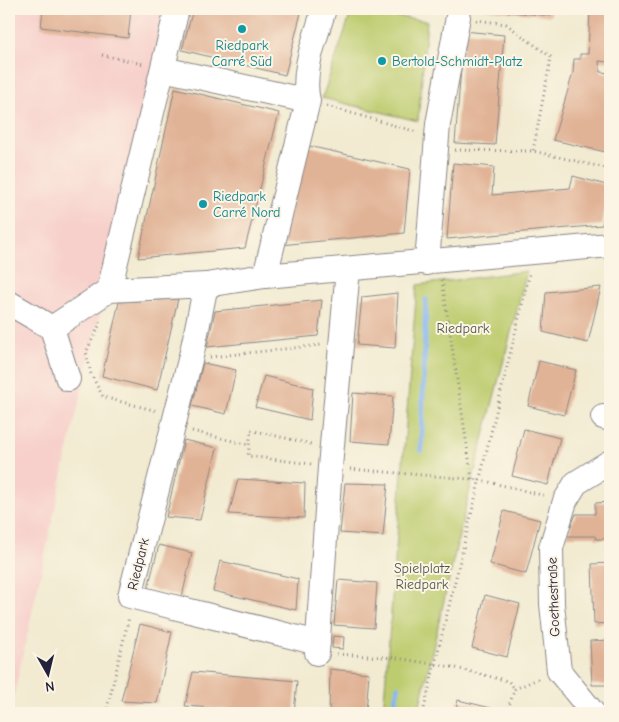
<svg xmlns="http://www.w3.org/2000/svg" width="619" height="722" viewBox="0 0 619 722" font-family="'Comic Neue',sans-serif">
	<rect width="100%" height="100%" fill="#fcf5e5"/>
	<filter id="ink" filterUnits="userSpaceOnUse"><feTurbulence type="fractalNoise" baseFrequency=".02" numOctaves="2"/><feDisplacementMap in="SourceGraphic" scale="10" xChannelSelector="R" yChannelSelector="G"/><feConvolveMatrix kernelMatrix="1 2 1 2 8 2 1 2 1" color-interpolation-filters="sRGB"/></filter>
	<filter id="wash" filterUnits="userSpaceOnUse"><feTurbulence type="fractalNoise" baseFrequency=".0096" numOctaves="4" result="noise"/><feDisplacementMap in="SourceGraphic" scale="20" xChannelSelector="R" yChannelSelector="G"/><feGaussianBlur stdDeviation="1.12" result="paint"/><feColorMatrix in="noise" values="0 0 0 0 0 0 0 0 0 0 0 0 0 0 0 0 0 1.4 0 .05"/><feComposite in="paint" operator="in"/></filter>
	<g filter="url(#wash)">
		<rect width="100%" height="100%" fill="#f2ebd2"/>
		<!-- built -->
		<path fill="#f7d0cb" d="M9,9h162l-103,441 -58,263z"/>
		<!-- green -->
		<path fill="#bdcc6e" stroke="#707754" d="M352,10l75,11 -9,100 -96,-23z
			M527,271l-60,230 -49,212h-35l34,-428z"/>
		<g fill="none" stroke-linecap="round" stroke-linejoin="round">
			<!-- stream -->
			<path stroke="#84b5f0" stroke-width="5.5" d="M421,450l5,-150
				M393,713l5,-26"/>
		</g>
		<g id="blocks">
			<!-- building -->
			<path fill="#e1b396" d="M43,9h88l-3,29 -87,-11z
				M193,9h109l-17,66 -103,-25z
				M482,9h69v7z
				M590,9h20v53l-11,-1 1,11 10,1v80l-57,-13 20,-67 1,-14h6v-5h8z
				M464,31l40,4 -9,110 -40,-2z
				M175,88l104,25 -34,135 -107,10z
				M304,145l106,24 -6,64 -124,12z
				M453,163l41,4 -2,28 78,-7 3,-12 37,10 -8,39 -155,14z
				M601,287l-13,56 -45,-11 3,-40z
				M398,293l-3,55 -38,-3 5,-48z
				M178,299l-21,91 -55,-14 17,-74z
				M322,300l-4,36 -111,11 8,-36z
				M539,361l37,9 -12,45 -36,-9z
				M203,363l33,7 -10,44 -34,-8z
				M264,376l49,12 -3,32 -55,-13z
				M353,393l40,3 -4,48 -39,-3z
				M524,429l36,9 -12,47 -36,-9z
				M184,440l33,8 -17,72 -34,-3z
				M238,479l67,4 -1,35 -75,-4z
				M345,483l43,1 -5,52 -43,-3z
				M610,502v37h-14l-1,-3h-28l9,-22h19v-11z
				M504,511l36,9 -14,54 -36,-10z
				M159,545l33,8 -10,44 -34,-9z
				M220,561l78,18 -2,31 -83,-19z
				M610,563v60l-16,1 -2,-60z
				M338,580l39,3 -3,45 -40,-3z
				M485,595l35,9 -13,53 -35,-9z
				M140,624l32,8 -15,71 -36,-2z
				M333,636l11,1 -1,12 -11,-1z
				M610,640v45h-18l-2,-44z
				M330,669l39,4 -3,40h-37z
				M193,672l104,9 -3,32 -37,-2v2h-32l1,-4 -41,-3z
				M458,700l37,9 -1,4h-39z"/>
		</g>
	</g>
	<g filter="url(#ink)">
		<use href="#blocks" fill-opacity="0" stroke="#8a8686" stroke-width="1"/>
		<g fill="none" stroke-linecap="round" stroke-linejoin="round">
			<!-- minor casing -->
			<g stroke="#8a8686" stroke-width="26">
				<path id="minor" d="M163,69l145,32 -43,175
					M308,101c-7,-30 8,-64 16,-92
					M427,263l11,-139 20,-107
					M206,285l-14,67 -62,244 188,47
					M109,290l68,-281
					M9,303l43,25
					M52,328l57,-38 97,-5 59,-9 345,-31
					M52,328l16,51
					M603,417l7,2
					M317,653l13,-186 18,-198
					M593,713l-34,-42 -7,-67 -1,-56 14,-47 11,-18 34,-21"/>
			</g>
			<!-- path -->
			<path stroke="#8a8686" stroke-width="3" stroke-dasharray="1 4" stroke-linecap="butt" d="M476,20l30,4 45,33 -18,94
				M102,55l41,9
				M327,106l90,26
				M455,150l78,1 77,18
				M442,280l30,199
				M99,322l1,2 -14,28 5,22 12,23 54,14
				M210,357l111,-12
				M192,431l57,14
				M311,464l-63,-8 3,-26 60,14
				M350,469l131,11 65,16
				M337,654l59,4 56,9 56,14 7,8
				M9,711l11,2
				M106,713l23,-96
				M423,713l107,-441
				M506,713l9,-24 25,-11"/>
			<!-- minor -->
			<use href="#minor" stroke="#fff" stroke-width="24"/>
		</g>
	</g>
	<!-- markers -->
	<g fill="#0f9aa8" stroke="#fcf5e5" stroke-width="2">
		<circle cx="242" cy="29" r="5"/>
		<circle cx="382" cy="61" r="5"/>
		<circle cx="203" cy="204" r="5"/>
	</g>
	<g text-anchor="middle" stroke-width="4" stroke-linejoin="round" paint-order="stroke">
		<!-- culture labels -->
		<g font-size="14" fill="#0d838f" stroke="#fcf5e5" text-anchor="start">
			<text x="242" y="50" text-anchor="middle">Riedpark<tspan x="242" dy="16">Carré Süd</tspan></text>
			<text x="392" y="66">Bertold-Schmidt-Platz</text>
			<text x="213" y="201">Riedpark<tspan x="213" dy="16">Carré Nord</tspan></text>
		</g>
		<!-- park labels -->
		<g font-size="14" fill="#50554a" stroke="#fcf5e5">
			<text x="463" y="333">Riedpark</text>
			<text x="422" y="573">Spielplatz<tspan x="422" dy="16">Riedpark</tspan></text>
		</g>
		<!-- street labels -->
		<g font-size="14" fill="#22223b" stroke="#fcf5e5">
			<text transform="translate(138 564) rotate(-76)" y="5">Riedpark</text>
			<text transform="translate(553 597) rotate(-92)" y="5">Goethestraße</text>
		</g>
	</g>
	<!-- margin -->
	<rect width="619" height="722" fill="none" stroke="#fcf5e5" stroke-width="30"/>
	<!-- north arrow -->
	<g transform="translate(48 674) rotate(172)" stroke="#fcf5e5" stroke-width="4" paint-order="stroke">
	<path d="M0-4L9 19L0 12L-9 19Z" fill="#22223b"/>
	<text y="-8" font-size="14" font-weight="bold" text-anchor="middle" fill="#22223b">N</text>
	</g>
</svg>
